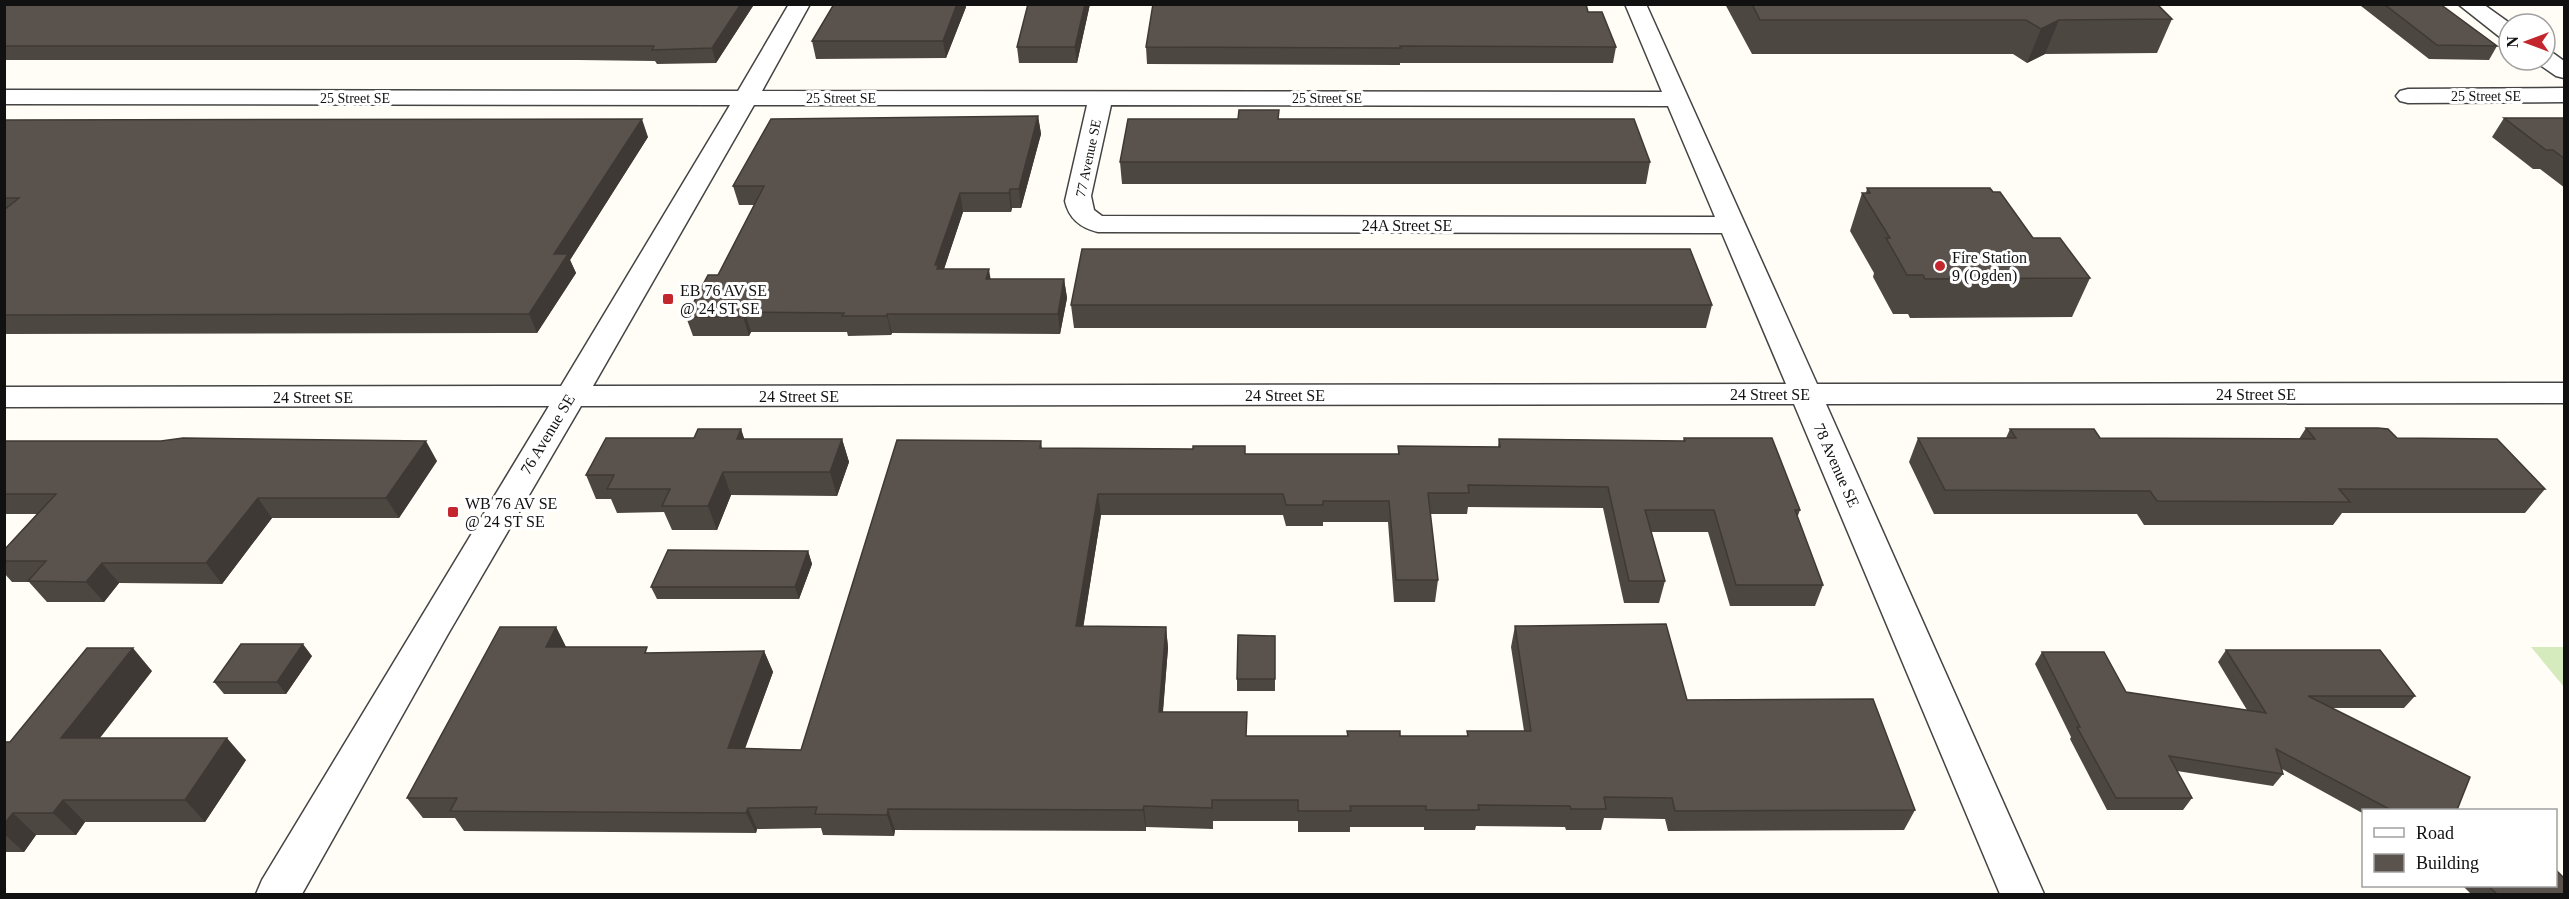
<svg xmlns="http://www.w3.org/2000/svg" width="2569" height="899" viewBox="0 0 2569 899" font-family="Georgia,serif">
	<rect width="100%" height="100%" fill="#fffdf5"/>
	<!-- green -->
	<path fill="#d5ebbd" d="M2531,647h33v40z"/>
	<g fill="none" stroke-linecap="round" stroke-linejoin="round">
		<!-- minor casing -->
		<g stroke="#444" stroke-width="3">
			<path id="minor" d="M789,4h21l-48,87 900,1 -37,-88h21l171,380 747,-1v20l-738,1 218,490h-44l-206,-490 -1213,2 -133,228 -146,260h-46l6,-14 287,-474 -545,1v-20l557,-1 169,-281 -726,-1v-14l734,1zM754,105h333l-22,96c4,18 16,27 33,31l624,1 64,151 -1193,2zM1111,105l557,1 47,111 -613,-1 -8,-6 -3,-14z
				M2458,4h25l28,20 -2,16 -8,-2z
				M2545,51l8,2 11,8v17l-8,-2 -19,-13 -2,-3h10z
				M2564,88v14l-156,1 -8,-2 -4,-5 4,-5 8,-2z"/>
		</g>
		<!-- minor -->
		<use href="#minor" fill="#fff" fill-rule="evenodd"/>
	</g>
	<!-- wall -->
	<path fill="#4d4742" d="M4,4h748l1,2 -37,57 -59,1 -2,-3 -77,-1h-574z
		M834,4h131l1,3 -20,51 -130,1 -4,-18z
		M1090,4l-13,59h-58l-2,-16z
		M1725,4h432l15,15 -15,34 -112,1 -18,9 -14,-9h-261z
		M2361,4h79l57,42 -8,14 -60,-1 -68,-53z
		M1588,12l28,35 -3,16h-213v2l-253,-1 -1,-17z
		M1038,116l3,18 -20,74h-9l-1,4h-48l-19,57 47,10h73l3,19 -7,36 -168,-1 -1,2 -43,1 -1,-4h-96l-2,4h-56l-7,-19 32,-42 37,-70h-16l-6,-19z
		M2504,118h61v70l-25,-19h-7l-41,-32z
		M1278,119l372,43 -4,22h-524l-2,-22z
		M4,120l644,17 -78,123 6,13 -39,60 -533,1z
		M1867,188l166,50 57,40 -18,39 -162,1 -2,-4h-15l-20,-37 1,-4 -24,-42 12,-38h4z
		M1071,305h641l-6,23h-632z
		M2306,428l91,10 148,51 -20,24h-183l-9,12h-189l-7,-11h-203l-25,-52 9,-24h88l4,-9 90,9 199,1z
		M741,429l3,10h98l7,23 -12,34 -106,-1 -14,35h-45l-8,-18 -47,1 -6,-14h-15l-10,-24 108,-37z
		M1684,438l116,72 -3,8 26,67 -8,21h-85l-22,-74h-57l14,49 -6,22h-35l-21,-95 -135,-1 -1,7h-37l8,66 -3,22h-41l-6,-80h-65v4h-37l-3,-11h-182l-18,112h83l2,21 -5,64 84,24h220v-5h57l-13,-84 4,-21 172,74 228,110 -11,20 -236,1 -3,-12 -61,-1 -3,12h-35l-1,-3 -89,-1 -1,4h-51v-3h-74v5h-52v-11h-85v8l-67,-2v4l-251,-1 -1,6 -71,-1 -2,-7 -64,1 -1,4 -292,-2 -9,-13h-32l-16,-20 149,-171 10,20 84,6 114,-2 9,21 -28,77 56,1 240,-309 1,7 203,6h153v-8l100,1 1,-8 184,2z
		M4,441l433,20 -38,57h-127l-50,66 -103,-1 -15,19h-57l-18,-20h-17l-8,-9v-23l33,-36h-33z
		M808,551l4,13 -13,35h-142l-6,-12z
		M1275,636v55h-38v-12z
		M2226,650l189,46 -11,12h-72l125,102h-93v4l-82,-45 1,5 -10,12 -96,-15 15,27 -9,12h-76l-37,-71 1,-2 -36,-73 7,-12 84,40 121,18 -29,-48z
		M312,656l-26,38h-62l-10,-12z
		M152,671l-52,67 146,22 -41,62h-120l-9,13h-40l-12,17h-20v-110h6z
		M2462,885h94l9,9h-94z"/>
	<!-- shaded-wall -->
	<path fill="#3f3936" d="M741,4h11l1,2 -37,57 -4,-15z
		M957,4h8l1,3 -20,51 -3,-17z
		M1085,4h5l-13,59 -2,-16z
		M2059,20l-14,34 -18,9 14,-34z
		M1038,116l3,18 -20,74 -2,-19z
		M642,119l6,18 -78,123 6,13 -39,60 -8,-19 25,-60z
		M1010,189l2,19 -1,4 -2,-19z
		M960,193l3,19 -22,66 -6,-13z
		M989,269l3,19 -6,-9z
		M1064,279l3,19 -7,36 -2,-20z
		M745,312l6,20 -2,4 -6,-19z
		M887,314l5,19 -1,2 -4,-19z
		M741,429l8,24 -12,-14z
		M842,439l7,23 -12,34 -7,-24z
		M426,441l11,20 -38,57 -13,-20z
		M723,472l8,23 -14,35 -9,-24z
		M1098,494l3,21 -21,133 -4,-22z
		M258,498l14,20 -50,66 -16,-21z
		M808,551l4,13 -13,35 -4,-12z
		M102,563l17,20 -15,19 -18,-20z
		M556,627l11,22 -21,-2z
		M1166,627l2,21 -7,85 -2,-21z
		M303,644l9,12 -26,38 -9,-12z
		M133,648l19,23 -70,89 -21,-22z
		M764,651l9,21 -36,97 -9,-21z
		M227,738l19,22 -41,62 -20,-22z
		M63,800l22,22 -9,13 -23,-22z
		M1144,806l2,21v4l-3,-21z
		M748,808l9,21 -1,4 -10,-20z
		M888,809l7,21 -1,6 -7,-21z
		M13,813l23,22 -12,17 -20,-18v-10z"/>
	<!-- building -->
	<path fill="#5a524d" stroke="#3f3936" stroke-width="1.5" d="M4,4h737l-29,44 -60,2 2,-4h-650z
		M834,4h123l-14,37h-131z
		M1028,4h57l-10,43h-58z
		M1153,4h433l2,8h14l14,35 -216,-1 1,2 -255,-1z
		M1752,4h405l15,15 -113,1 -18,9 -15,-9h-266z
		M2384,4h56l57,42 -60,-1z
		M1239,110h40l-1,9h356l16,43h-530l8,-43h110z
		M1038,116l-19,73h-9l-1,4h-49l-25,72h3l-1,4h52l-3,10h78l-6,35h-171v2h-45l2,-3 -99,-1 -2,5h-57l22,-42h10l46,-89h-31l38,-67z
		M2504,118h61v41l-12,-9h-7z
		M642,119l-88,135h14l-39,60 -525,1v-105l15,-12h-15v-78h2z
		M1867,188h123l3,4h7l33,46h27l30,40 -165,1 -2,-4h-16l-21,-37h4l-28,-45h8z
		M1082,249h608l22,56h-641z
		M2306,428h72l10,1 9,9 100,1 48,50h-206l11,13 -193,-1 -7,-10 -205,-1 -27,-52h98l-6,-9h84l6,9 215,1z
		M698,429h43l-4,10h105l-12,33h-107l-15,34h-46l8,-17h-63l7,-14h-28l20,-37h88z
		M183,438l243,3 -40,57h-128l-52,65h-104l-16,19 -58,-1 18,-20h-42v-11l52,-56h-52v-53h157z
		M1684,438h88l28,72h-5l28,75h-87l-22,-75h-69l20,71h-36l-21,-94 -140,-2 1,8h-41l10,87h-42l-7,-79h-66v4h-37l-3,-11h-185l-22,132 90,1 -7,85h88l-1,24h102l-1,-5h53v5h68l-1,-5h64l-16,-105 151,-2 21,76 186,-1 42,111 -240,1 -3,-13 -68,-1 2,12h-35l-1,-3 -92,-1 1,5h-53v-4h-76l1,5h-53v-11h-86v8l-68,-2 -1,4 -255,-1 -1,6 -72,-1 2,-7 -69,1 -2,5 -296,-2 7,-13h-50l93,-171h56l-10,20h101l-2,6 119,-2 -36,97 73,2 96,-310 144,1 -1,7 153,1v-3h52v8h154l-1,-8 102,1 -1,-8 186,2z
		M668,550l140,1 -13,36h-144z
		M1238,635l37,1v43h-38z
		M241,644h62l-26,38h-63z
		M87,648h46l-72,90h166l-42,62h-122l-10,13h-40l-9,11v-82h6z
		M2226,650h154l35,46h-107l162,81 -13,33h-66l-115,-61 7,25 -114,-18 23,42h-76l-39,-71h3l-38,-75h62l22,40 140,21z
		M2556,870l9,9v15h-68l-10,-9h69z"/>
	<!-- markers -->
	<g fill="#c4262e" stroke="#fff" stroke-width="2">
		<circle cx="1940" cy="266" r="6"/>
		<rect x="662" y="293" width="12" height="12" rx="3"/>
		<rect x="447" y="506" width="12" height="12" rx="3"/>
	</g>
	<g text-anchor="middle" stroke-width="6" stroke-linejoin="round" paint-order="stroke">
		<!-- far-street labels -->
		<g font-size="14" fill="#111" stroke="#fff">
			<text x="2486" y="101">25 Street SE</text>
			<text x="355" y="103">25 Street SE</text>
			<text x="841" y="103">25 Street SE</text>
			<text x="1327" y="103">25 Street SE</text>
			<text transform="translate(1088 158) rotate(-78)" y="5">77 Avenue SE</text>
		</g>
		<!-- street labels -->
		<g font-size="16" fill="#111" stroke="#fff">
			<text x="1407" y="231">24A Street SE</text>
			<text x="1770" y="400">24 Street SE</text>
			<text x="2256" y="400">24 Street SE</text>
			<text x="1285" y="401">24 Street SE</text>
			<text x="799" y="402">24 Street SE</text>
			<text x="313" y="403">24 Street SE</text>
			<text transform="translate(547 434) rotate(-59)" y="6">76 Avenue SE</text>
			<text transform="translate(1837 465) rotate(66)" y="6">78 Avenue SE</text>
		</g>
		<!-- poi labels -->
		<g font-size="16" fill="#111" stroke="#fff" text-anchor="start">
			<text x="1952" y="263">Fire Station<tspan x="1952" dy="18">9 (Ogden)</tspan></text>
			<text x="680" y="296">EB 76 AV SE<tspan x="680" dy="18">@ 24 ST SE</tspan></text>
			<text x="465" y="509">WB 76 AV SE<tspan x="465" dy="18">@ 24 ST SE</tspan></text>
		</g>
	</g>
	<!-- border -->
	<rect width="2569" height="899" fill="none" stroke="#111111" stroke-width="12"/>
	<!-- legend -->
	<rect x="2362" y="809" width="195" height="78" fill="#ffffff" stroke="#a0a0a0" stroke-width="1.5"/>
	<rect x="2374" y="828" width="30" height="9" fill="#ffffff" stroke="#a0a0a0" stroke-width="1.5"/>
	<text x="2416" y="839" font-size="18" fill="#111111">Road</text>
	<rect x="2374" y="854" width="30" height="18" fill="#5a524d" stroke="#a0a0a0" stroke-width="1.5"/>
	<text x="2416" y="869" font-size="18" fill="#111111">Building</text>
	<!-- north arrow -->
	<g transform="translate(2527 42) rotate(270)"><circle r="28" fill="#ffffff" stroke="#a0a0a0" stroke-width="1.5"/>
	<path d="M0-4.5L10 22L0 15L-10 22Z" fill="#c4262e"/>
	<text y="-9" font-size="16" font-weight="bold" text-anchor="middle" fill="#111111">N</text>
	</g>
</svg>
